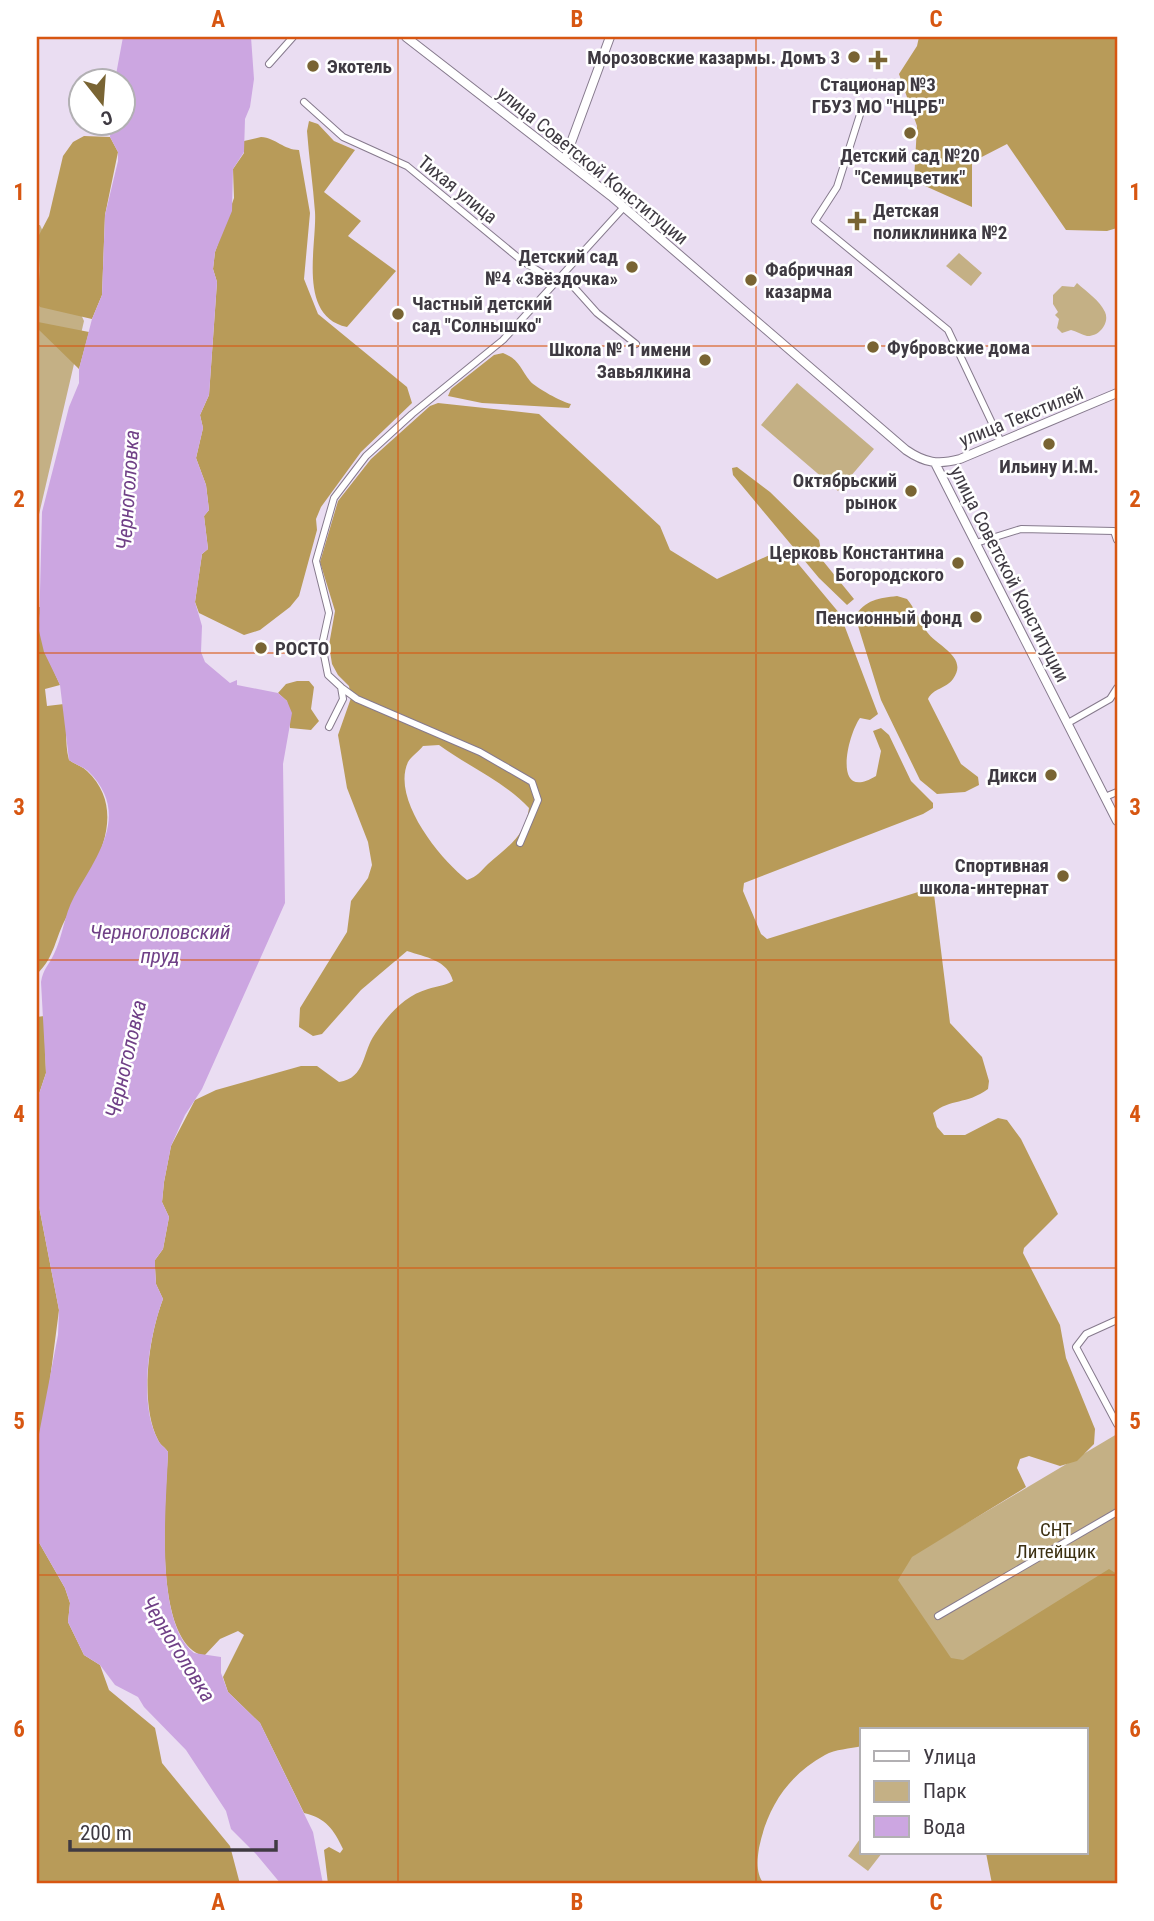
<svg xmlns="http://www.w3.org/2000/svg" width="1154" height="1921" viewBox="0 0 1154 1921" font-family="'Roboto Condensed',sans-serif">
	<rect width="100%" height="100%" fill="#eaddf2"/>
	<!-- green -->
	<path fill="#c4b085" d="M37,225h3l44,96 -47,202z
		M959,253l23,20 -11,13 -25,-20z
		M1077,283c10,9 23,18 28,29 5,11 -6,25 -18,24 -5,-1 -11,-5 -16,-6l-9,3 -5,-5 2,-9 -4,-4 3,-3 -5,-8v-9l9,-9 12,1z
		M797,383l77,66 -36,42 -77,-66z
		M1117,1434v168l-162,66 -69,-97z
		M862,1836v17h20l-14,18 -20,-15z"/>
	<!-- forest -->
	<path fill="#b89b59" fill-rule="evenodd" d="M919,37h198v191l-10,3 -41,-1 -59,-86 -35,18v45l-58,-26 3,-55 -18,-52 18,-28z
		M309,121l9,3 16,17 21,9 -31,42 37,29 -13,15 48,35 -49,56c-50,-11 -30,-81 -32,-115 -2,-27 -6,-54 -8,-81z
		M84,136l26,1 8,15 -13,63 -3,80 -10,24 -52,-12 -3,-4 3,-32 -2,-34 11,-21 14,-60 10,-14z
		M261,137c15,1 23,13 38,13l11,63 -6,66 14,35 89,73 5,16 -51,49 -40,55 -5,12 1,11 -18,66 -9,11 -30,23 -16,5 -45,-22 -4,-11 7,-48 6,-5 -4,-33 5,-6 -3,-25 -10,-27 7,-30 -3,-13 9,-20 8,-113 -4,-13 2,-17 19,-54 -1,-29 11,-16v-12z
		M38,322l51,10 -10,37 -42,-41z
		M503,353c17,7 17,16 27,28 6,7 32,21 41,23l-2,4 -87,-5 -34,-7 3,-7 43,-34z
		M438,403l101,11 121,112 10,24 47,29 68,-31 55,66 38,100 -8,6 -10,-2c-13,18 -28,85 16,58l5,-25 -8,-20 8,-3 8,7 22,46 22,22v5l-10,6 -179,69 -1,8 18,43 6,5 164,-51 3,6 16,129 32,34 7,24 -1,8c-22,16 -37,9 -55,24l4,14 7,8h21l33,-17 9,2 14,19 37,75 -34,34 -1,5 37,72 6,33 29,71 -1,15 -17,17 -17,5 -31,-10 -9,3 -3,9 9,19 -114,70 -14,23 53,78 12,2 146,-91 8,5v310h-125l-6,-31h100v-123h-224v16c-12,3 -27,3 -37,9 -37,20 -58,53 -66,93 -2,13 -3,26 5,36h-436l-4,-34 5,-3 11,6 3,-4c-9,-19 -17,-31 -39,-36l-44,-90 -32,-31 -5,-15 21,-42 -6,-4 -18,8 -16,17c-53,-14 -38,-160 -36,-204 -3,-5 -8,-7 -10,-12 -19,-37 -9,-105 5,-141l-7,-15 -1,-17v-7l8,-11 6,-32 -7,-15 2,-20 7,-36 24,-46 21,-10 85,-24h16l22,16c27,-4 23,-30 36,-48 14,-20 29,-38 53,-45 9,-3 16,-3 25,-8 -5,-21 -28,-24 -46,-30l-46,39 -39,44 -9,2 -14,-9 1,-19 47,-76 4,-31 17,-23 4,-13 -4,-23 -21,-54 -9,-53 13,-37 -2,-12 -11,-11 -6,-11 -3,-19 6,-34 -15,-49 18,-61 33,-42 59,-53zM439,745c30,22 65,36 90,63 -3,28 -22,39 -41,56 -8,8 -10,12 -21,16 -27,-21 -76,-81 -59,-118 3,-5 11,-11 15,-16z
		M737,467l33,25 49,48 4,21 31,38 -7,6 -28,-27 -86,-103 -1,-7z
		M897,596l10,3c8,10 13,22 20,33 10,14 42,25 26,47 -7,10 -20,9 -25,20l33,65 17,13 1,8 -14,7 -28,2 -17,-14 -39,-80 -26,-84c10,-16 24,-18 42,-20z
		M37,607h4c-6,30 8,52 19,78l-15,4 2,17 17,-2c4,20 0,37 5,56 7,5 13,6 18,11 46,44 3,103 -21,147 -11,20 -11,39 -29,56z
		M297,681h12l5,6 -3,22 8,12 -8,9 -21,-2 -3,-27 -9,-8 8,-9z
		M44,1016l2,57 -9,27v-83z
		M37,1196l22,114 -22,170z
		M37,1539l28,49 5,15 -2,19 16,33 16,10 9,25 46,38 7,35 68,83 10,38h-203z"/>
	<!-- water -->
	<path fill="#cca6e1" d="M123,37h128l3,42 -4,28 -5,12 -1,33 -11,17 -1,42 -17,41 -2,17 4,13 -8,113 -9,20 3,13 -7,30 10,27 3,25 -5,6 4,33 -6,5 -7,48 7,24 -1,26 4,10 25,21 7,-3v5l41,8 9,8 5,12 -9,51 2,139 -83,186 -17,26 -14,31 -7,36 -2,20 7,15 -6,32 -8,11v7l1,17 7,15c-14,37 -25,104 -5,141 2,5 7,7 10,12 -1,48 -15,170 26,201l27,4v16l7,19 32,31 53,109 10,52h-42l-25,-30 -25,-25 -5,-18 -40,-61 -42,-43 -6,-10 -23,-12 -15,-20 -16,-10 -16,-33 2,-19 -5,-15 -28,-49 2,-105 19,-99 1,-25 -22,-114v-96l9,-27 -5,-91c2,-13 8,-17 13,-28 9,-18 10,-39 20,-57 22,-40 58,-83 14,-126 -6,-5 -12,-6 -19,-11l-9,-75 -16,-33 -5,-21 3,-119 27,-105 10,-24v-14l13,-50 10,-24 3,-80 13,-54v-9l-8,-15 1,-14 11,-1v-42h-7z"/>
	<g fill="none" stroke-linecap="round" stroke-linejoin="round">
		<!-- minor casing -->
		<g stroke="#867a8d" stroke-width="8">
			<path id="minor" d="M269,64l24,-27
				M304,102l39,35 64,29 114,94 35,22
				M863,105l-26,82 -22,34 133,109 53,112
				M563,275l34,38 39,31
				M976,543l45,-14 93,2 3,9
				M342,688l15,11 123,53 52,30 6,18 -18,43
				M1068,723l42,-24 7,-11
				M329,727l14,-28 -2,-12 -13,-12 -6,-30 7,-32 -13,-52 18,-63 32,-42 46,-42 91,-74 121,-133
				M1105,797l12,-5
				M1117,1320l-31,14 -10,13 41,77
				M938,1616l179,-104"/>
		</g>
		<!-- tertiary casing -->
		<g stroke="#867a8d" stroke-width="10">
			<path id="tertiary" d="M406,37l205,159 295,254c19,13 32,15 54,9l157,-66
				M565,159l45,-122
				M935,463l182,358"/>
		</g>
		<!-- minor -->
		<use href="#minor" stroke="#fff" stroke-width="6"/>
		<!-- tertiary -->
		<use href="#tertiary" stroke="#fff" stroke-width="8"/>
	</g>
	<!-- grid -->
	<path fill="none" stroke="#d75611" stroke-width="2" stroke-opacity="0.55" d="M398,37v1847M756,37v1847M37,346h1080M37,653h1080M37,960h1080M37,1268h1080M37,1575h1080"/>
	<!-- markers -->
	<g fill="#796433" stroke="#fff" stroke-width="2.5">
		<circle cx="854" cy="57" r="7"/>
		<path d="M874.5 49.5h7v7h7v7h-7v7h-7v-7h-7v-7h7z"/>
		<circle cx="313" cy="66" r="7"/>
		<circle cx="910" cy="133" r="7"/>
		<path d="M853.5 210.5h7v7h7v7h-7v7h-7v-7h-7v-7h7z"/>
		<circle cx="632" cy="267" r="7"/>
		<circle cx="751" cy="280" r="7"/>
		<circle cx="398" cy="314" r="7"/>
		<circle cx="873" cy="347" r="7"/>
		<circle cx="705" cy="360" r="7"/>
		<circle cx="1049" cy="444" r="7"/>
		<circle cx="911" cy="491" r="7"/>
		<circle cx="958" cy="563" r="7"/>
		<circle cx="976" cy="617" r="7"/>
		<circle cx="261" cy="648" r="7"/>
		<circle cx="1051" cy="775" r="7"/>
		<circle cx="1063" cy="876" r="7"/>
	</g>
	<g text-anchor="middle" stroke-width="5" stroke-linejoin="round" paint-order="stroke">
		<!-- poi labels -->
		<g font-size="19" font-weight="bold" fill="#3f3a42" stroke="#fff" text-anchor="end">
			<text x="840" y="64">Морозовские казармы. Домъ 3</text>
			<text x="327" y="73" text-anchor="start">Экотель</text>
			<text x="878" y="91" text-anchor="middle">Стационар №3<tspan x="878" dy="22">ГБУЗ МО "НЦРБ"</tspan></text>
			<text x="910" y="162" text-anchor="middle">Детский сад №20<tspan x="910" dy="22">"Семицветик"</tspan></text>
			<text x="873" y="217" text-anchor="start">Детская<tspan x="873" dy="22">поликлиника №2</tspan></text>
			<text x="618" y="263">Детский сад<tspan x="618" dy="22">№4 «Звёздочка»</tspan></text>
			<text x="765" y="276" text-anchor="start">Фабричная<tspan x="765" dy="22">казарма</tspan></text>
			<text x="412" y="310" text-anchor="start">Частный детский<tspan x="412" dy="22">сад "Солнышко"</tspan></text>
			<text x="887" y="354" text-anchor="start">Фубровские дома</text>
			<text x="691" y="356">Школа № 1 имени<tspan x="691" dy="22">Завьялкина</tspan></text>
			<text x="1049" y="473" text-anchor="middle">Ильину И.М.</text>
			<text x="897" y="487">Октябрьский<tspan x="897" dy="22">рынок</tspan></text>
			<text x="944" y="559">Церковь Константина<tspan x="944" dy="22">Богородского</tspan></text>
			<text x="962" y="624">Пенсионный фонд</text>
			<text x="275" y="655" text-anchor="start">РОСТО</text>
			<text x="1037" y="782">Дикси</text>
			<text x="1049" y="872">Спортивная<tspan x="1049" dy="22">школа-интернат</tspan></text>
		</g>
		<!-- street labels -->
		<g font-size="19" fill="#3f3a42" stroke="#fff">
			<text transform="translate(593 165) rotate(39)" y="7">улица Советской Конституции</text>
			<text transform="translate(458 189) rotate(39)" y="7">Тихая улица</text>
			<text transform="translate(1021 416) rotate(-22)" y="7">улица Текстилей</text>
			<text transform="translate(1010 574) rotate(63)" y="7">улица Советской Конституции</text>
		</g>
		<!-- park labels -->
		<g font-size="19" fill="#3c3012" stroke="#fff">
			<text x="1056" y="1536">СНТ<tspan x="1056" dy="22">Литейщик</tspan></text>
		</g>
		<!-- water labels -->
		<g font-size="21" font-style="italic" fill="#704087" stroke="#fff">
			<text transform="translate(128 490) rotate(-86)" y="7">Черноголовка</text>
			<text x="160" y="939">Черноголовский<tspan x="160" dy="24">пруд</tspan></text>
			<text transform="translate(126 1059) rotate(-77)" y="7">Черноголовка</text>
			<text transform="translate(178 1649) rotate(58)" y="7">Черноголовка</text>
		</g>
	</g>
	<!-- border -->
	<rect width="1154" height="1921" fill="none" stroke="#ffffff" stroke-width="77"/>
	<!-- legend -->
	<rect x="860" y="1728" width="228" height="126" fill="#ffffff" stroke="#b2b0b3" stroke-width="2"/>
	<rect x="874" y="1751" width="35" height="10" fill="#ffffff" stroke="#b2b0b3" stroke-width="2"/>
	<text x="923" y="1764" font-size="21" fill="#3f3a42">Улица</text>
	<rect x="874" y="1781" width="35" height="21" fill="#c4b085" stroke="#b2b0b3" stroke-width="2"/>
	<text x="923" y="1798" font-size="21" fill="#3f3a42">Парк</text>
	<rect x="874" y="1816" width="35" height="21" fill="#cca6e1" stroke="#b2b0b3" stroke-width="2"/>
	<text x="923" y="1834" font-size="21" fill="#3f3a42">Вода</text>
	<!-- north arrow -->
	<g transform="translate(102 102) rotate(163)"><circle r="33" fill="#ffffff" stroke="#b2b0b3" stroke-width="2"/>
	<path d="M0-5L12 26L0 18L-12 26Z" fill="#796433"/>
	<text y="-10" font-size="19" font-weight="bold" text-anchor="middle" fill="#3f3a42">С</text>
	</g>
	<!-- scale -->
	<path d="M70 1840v10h206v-10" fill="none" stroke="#3f3a42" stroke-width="3.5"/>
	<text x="80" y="1840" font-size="21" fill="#3f3a42" stroke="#ffffff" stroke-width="5" paint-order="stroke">200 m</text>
	<rect x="38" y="38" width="1078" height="1844" fill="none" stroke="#d75611" stroke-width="2.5"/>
	<g font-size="23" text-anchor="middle" font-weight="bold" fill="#d75611">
		<text x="218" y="27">A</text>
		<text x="577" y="27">B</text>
		<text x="936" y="27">C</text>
		<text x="19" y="200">1</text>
		<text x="1135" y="200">1</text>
		<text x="19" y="507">2</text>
		<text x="1135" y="507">2</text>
		<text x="19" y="815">3</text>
		<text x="1135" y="815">3</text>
		<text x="19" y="1122">4</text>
		<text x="1135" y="1122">4</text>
		<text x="19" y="1429">5</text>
		<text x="1135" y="1429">5</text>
		<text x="19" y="1737">6</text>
		<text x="1135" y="1737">6</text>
		<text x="218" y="1910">A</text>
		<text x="577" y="1910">B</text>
		<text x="936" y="1910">C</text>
	</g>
</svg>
